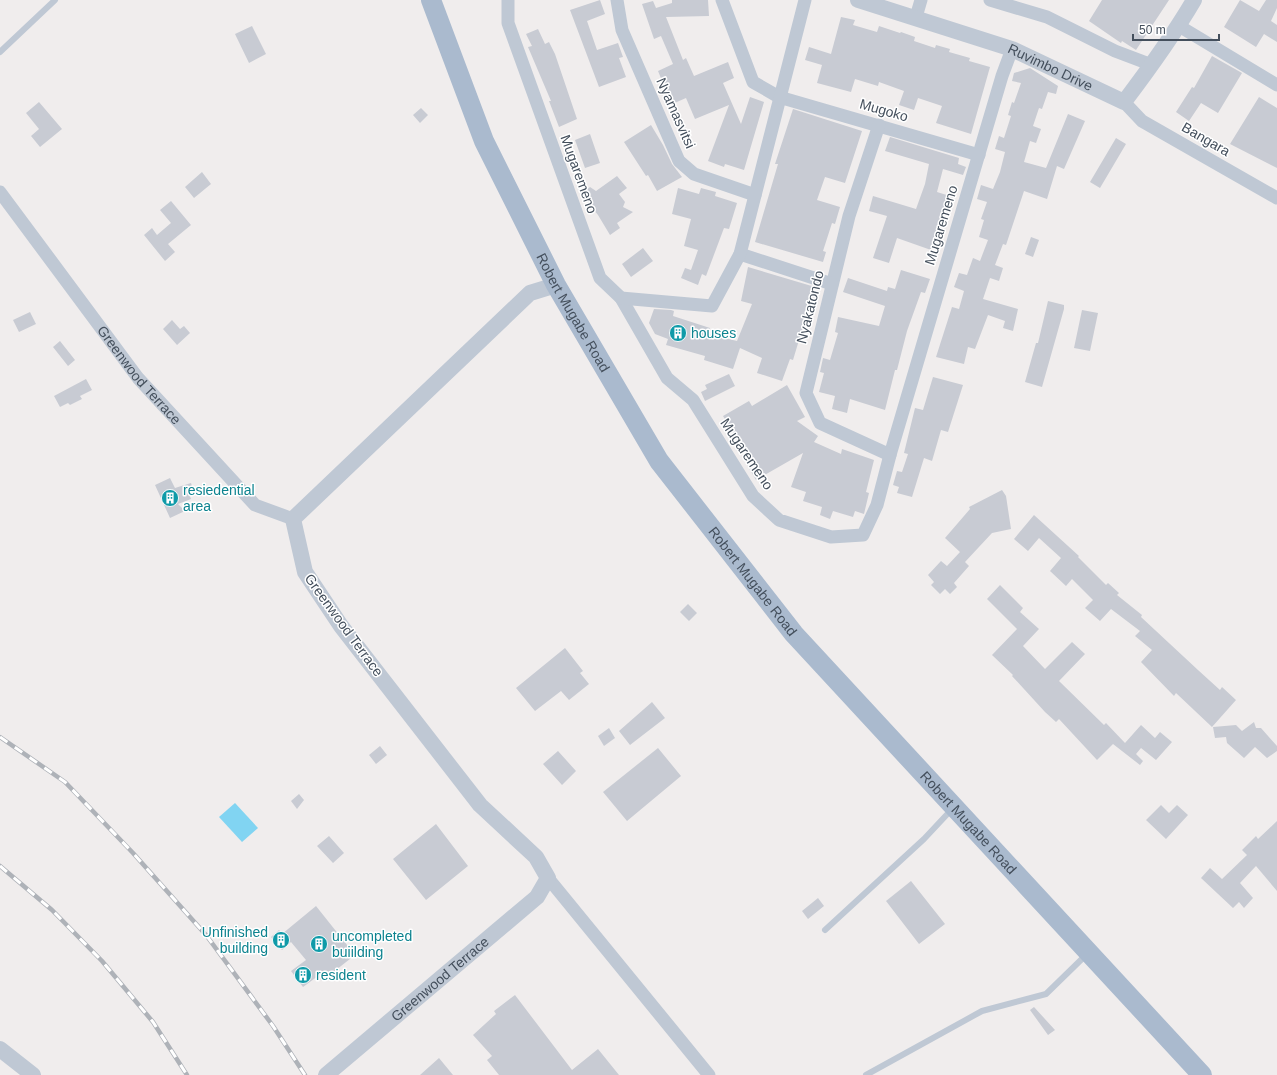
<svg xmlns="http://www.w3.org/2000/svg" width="1277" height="1075" viewBox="0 0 1277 1075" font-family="Helvetica,sans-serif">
	<rect width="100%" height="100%" fill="#f0eded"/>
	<!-- water -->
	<path fill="#81d4f2" d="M235,803l23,25 -16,14 -23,-25z"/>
	<!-- building -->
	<path fill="#c8cbd3" d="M600,0l5,14 -18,7 10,29 21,-7 5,14 -4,1 7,19 -27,10 -29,-77z
		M672,0h36l1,16 -43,1 17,43 3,-2 8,18 34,-14 6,16 -11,5 18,41 9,-27 14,5 -20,68 -19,-6 -1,3 -16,-6 21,-56 -34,14 -9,-21 -16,7 -7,-16 2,-1 -7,-17 15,-7 -12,-28 -7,3 -12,-35 11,-3 3,7 16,-5z
		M1102,0h67l-33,50 -14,-9 -1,2 -32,-22z
		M1240,0l19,11 7,-11h11v8l-6,13 6,4v17l-13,-8 -8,13 -32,-20z
		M841,17l14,3 -2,5 24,7 2,-6 21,7 1,-1 14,5 -1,4 21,7 1,-3 14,4 -1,3 21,6 -1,3 21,6 -19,67 -35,-11 6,-17 -24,-8 -4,12 -15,-5 5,-14 -25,-9 -1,4 -23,-7 -4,13 -34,-9 5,-18 -17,-5 4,-13 22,7z
		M252,26l14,28 -17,9 -14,-29z
		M538,29l7,15 4,-2 6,12 22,65 -18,8 -10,-26h2l-23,-54 4,-1 -6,-12z
		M1212,56l30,17 -24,40 -17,-10 -12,18 -13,-9 16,-25 2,1z
		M1030,68l28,18 -2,8 -8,-2 -6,17 -3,-1 -6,18 8,3 -5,14 -6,-2 -6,21 22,6 22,-54 17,7 -21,48 -7,-3 -10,33 -23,-8 -18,54 -3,-1 -8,21 8,3 -4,13 -9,-3 -7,21 35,10 -5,22 -10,-3 2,-7 -17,-6 -13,34 -7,-2 -4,17 -28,-7 16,-50 7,2 5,-18 -10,-4 5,-14 8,2 6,-17 7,3 8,-21 -9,-3 5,-17 -3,-1 6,-17 -10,-3 4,-14 12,4 7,-17 5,-20 -10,-3 4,-13 5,2 7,-22 -3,-1 4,-13 2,1 7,-20 -9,-2 2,-8z
		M1259,97l18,11v60l-47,-24z
		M39,102l23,27 -22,18 -9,-11 8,-7 -13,-16z
		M421,108l7,7 -8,8 -7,-8z
		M793,109l69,22 -17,52 -20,-6 -8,23 23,7 -5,17 -3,-1 -9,28 3,1 -3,10 -68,-20 23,-78h-3z
		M651,125l12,20 9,19 10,13 -25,14 -9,-16 -2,1 -22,-34z
		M590,134l10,29 -15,5 -10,-28z
		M890,137l69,21 -1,6 8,3 -3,8 -20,-6 -6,23 16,5 -12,35 -4,-1 -6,19 -34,-12 -8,25 -16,-5 14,-42 -18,-5 4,-15 43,13 9,-25 4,-20 -44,-13z
		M1116,138l10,6 -26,44 -10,-6z
		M202,172l9,12 -17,14 -9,-11z
		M617,176l10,12 -8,6 6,8 -2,5 10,5 -16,11 3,5 -10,7 -12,-20 -13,-16 3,-2 -4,-5 6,-5 6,4z
		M678,188l21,6 2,-6 15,4 -1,4 22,7 -8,26 -5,-1 -18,48 -4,-2 -4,11 -17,-7 4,-10 6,2 7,-20 -14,-4 7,-27 -19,-5z
		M171,201l20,24 -23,19 7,8 -10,9 -21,-26 8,-7 5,7 14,-12 -11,-13z
		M1031,237l8,3 -6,17 -8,-3z
		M643,248l10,13 -22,16 -9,-13z
		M748,267l67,20 -22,73 -3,-1 -8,22 -25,-8 5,-15 -22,-10 -7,21 -29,-9 1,-4 -39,-11 2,-6 -13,-5 -6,-11 5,-14 17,1 3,1 -1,5 37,12 -2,6 29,7 15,-37 -11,-3z
		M901,270l29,9 -5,14 -4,-1 -14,39 -10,39h-2l-10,40 -35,-11 -3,14 -15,-4 3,-13 -16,-4 5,-19 -4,-1 3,-14 7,2 8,-27 -3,-1 3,-15 41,9 6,-20 -42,-14 5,-14 39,13 1,-4 7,2z
		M1048,301l16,4v4l-22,78 -17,-5 11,-39h2z
		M1082,310l16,3 -8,38 -16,-3z
		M30,312l6,12 -17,8 -6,-12z
		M172,320l8,9 4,-3 6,7 -13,12 -14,-16z
		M60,341l15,19 -7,6 -15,-19z
		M729,374l6,12 -30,15 -4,-9 6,-3 -2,-4z
		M933,377l30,8 -15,47 -7,-2 -9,31 -8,-3 -12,39 -15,-4 2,-6 -6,-2 4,-14 5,1 6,-18 -4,-1 11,-45 8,2z
		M86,379l6,11 -12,6 2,3 -12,6 -2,-2 -8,4 -6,-11z
		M787,385l18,32 -8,4 21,15 -4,6 27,12 1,-5 32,11 -8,32 3,1 -5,21 -9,-3 -2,6 -20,-6 -3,8 -10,-4 2,-8 -19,-6 3,-9 -15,-5 12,-34 -47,27 -10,-17 4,-2 -27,-45 26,-15 3,5z
		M170,478l5,10 16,-5 3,9 -5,2 2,5 -13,5 7,7 -15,7 -15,-33z
		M1002,490l4,6 5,33 -19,4 -27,29 4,4 -15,17 3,4 -7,7 -5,-5 -5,5 -9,-9 3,-3 -6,-7 13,-14 6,5 13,-14 -15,-14 25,-29 -1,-2z
		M1034,515l45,41 -1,1 28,28 2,-2 11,10 -2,2 25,20 -1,2 57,53 22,20 2,-3 14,13 -24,27 -36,-34 -2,3 -33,-34 11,-12 -17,-14 5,-5 -29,-22 -11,12 -15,-13 8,-8 -21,-21 -6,7 -16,-15 11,-13 -22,-20 -11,13 -14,-12z
		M1000,585l23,23 -3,4 19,17 -16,17 22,23 27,-27 13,12 -26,27 45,44 2,-2 19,20 16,-18 14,13 5,-6 12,10 -16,18 -15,-12 -5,6 7,7 -3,4 -27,-21 -16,16 -38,-41 -3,3 -11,-10 -33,-36 1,-1 -21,-20 25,-26 -30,-30z
		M688,604l9,9 -8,8 -9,-9z
		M565,648l18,23 -3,2 9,11 -20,16 -8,-9 -26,20 -19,-23z
		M652,702l13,16 -35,27 -11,-14z
		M1254,722l2,6h5l16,18v5l-10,7 -12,-11 -11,11 -17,-15 -1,-6 -11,1 -2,-11 23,-2 6,6z
		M609,728l6,10 -11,8 -6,-10z
		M380,746l7,9 -11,9 -7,-9z
		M658,748l23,28 -54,45 -24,-29z
		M558,751l18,20 -14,14 -19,-21z
		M299,794l5,6 -7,9 -6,-8z
		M1161,805l8,8 8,-8 11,10 -22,24 -20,-19z
		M1277,821v70l-21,-25 -16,17 13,15 -9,10 -5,-6 -6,6 -32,-30 9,-10 12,11 25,-24 -5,-5 14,-14 2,3z
		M436,824l32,42 -42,34 -33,-41z
		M329,836l15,17 -11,10 -16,-17z
		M911,881l34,43 -26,20 -33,-43z
		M818,898l6,8 -16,13 -6,-8z
		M316,906l39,49 -33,26 -4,-5 -15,11 -12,-16 15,-11 -15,-18 -9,8 -11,-13 8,-7 3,4z
		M515,995l57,75 26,-21 21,26h-120l-12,-15 5,-4 -19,-21 23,-21 -2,-3z
		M1034,1007l21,23 -7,5 -18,-25z
		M439,1058l14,17h-33z"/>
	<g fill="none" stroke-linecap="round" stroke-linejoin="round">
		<!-- service -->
		<path stroke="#bfc8d4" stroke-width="6" d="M0,52l55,-52
			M825,930l99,-91 29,-31
			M866,1075l116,-64 64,-17 41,-40"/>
		<!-- minor -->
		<g stroke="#bfc8d4" stroke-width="13">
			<path d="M508,0v23l92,255 21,20 46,80 26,22 60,96 26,24 52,17 32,-2 14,-30 13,-50 112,-379 10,-27"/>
			<path d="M617,0l5,30 57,131 15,13 61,21"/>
			<path d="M722,0l31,82 26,15 200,58"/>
			<path d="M990,0l57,17 68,34 37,14"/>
			<path d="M916,17l5,-17"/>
			<path d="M1179,26l98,59"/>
			<path d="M1124,102l18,19 135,77"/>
			<path d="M879,125l-30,91 -43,177 14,30 70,32"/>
			<path id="s1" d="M0,192l138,186 117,127 38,14"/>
			<path d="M740,254l92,30"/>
			<path d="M621,298l91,8 28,-52 65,-254"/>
			<path d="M548,878l161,197"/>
		</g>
		<!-- tertiary -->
		<g stroke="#bfc8d4" stroke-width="16">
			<path id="s2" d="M858,0l154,49 112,53c25,-33 49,-66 70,-102"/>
			<path d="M0,1049l33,26"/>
			<path id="s3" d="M326,1075l211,-178 11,-19 -12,-21 -56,-52 -139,-179 -36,-54 -12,-53 237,-226 26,-8"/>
		</g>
		<!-- primary -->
		<path stroke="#aabace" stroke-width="20" id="s4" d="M431,0l53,141 72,144 103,176 135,173 408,441"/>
		<!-- rail casing -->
		<g stroke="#aeb2b8" stroke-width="4.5">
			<path id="rail" d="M0,737l65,45 68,71 73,82 67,91 32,49
				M0,866l52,44 50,51 51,61 34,53"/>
		</g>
		<!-- rail -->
		<use href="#rail" stroke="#fff" stroke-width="3" stroke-dasharray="9" stroke-linecap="butt"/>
	</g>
	<!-- icons -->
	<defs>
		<g id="building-disc" transform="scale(0.9)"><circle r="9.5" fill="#0f9aa8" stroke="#fff"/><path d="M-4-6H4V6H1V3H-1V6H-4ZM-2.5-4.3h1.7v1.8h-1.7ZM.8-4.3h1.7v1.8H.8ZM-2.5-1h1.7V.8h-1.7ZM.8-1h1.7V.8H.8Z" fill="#fff"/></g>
	</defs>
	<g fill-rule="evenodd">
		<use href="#building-disc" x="678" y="333"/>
		<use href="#building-disc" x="170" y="498"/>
		<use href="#building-disc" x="281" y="940"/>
		<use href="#building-disc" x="319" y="944"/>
		<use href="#building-disc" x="303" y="975"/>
	</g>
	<g text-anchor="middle" stroke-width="3" stroke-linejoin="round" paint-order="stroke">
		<!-- street labels -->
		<g font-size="14" fill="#444f5c" stroke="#fff">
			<text dy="5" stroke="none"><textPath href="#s2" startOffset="204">Ruvimbo Drive</textPath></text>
			<text transform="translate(884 110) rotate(16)" y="5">Mugoko</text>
			<text transform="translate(676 113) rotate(66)" y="5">Nyamasvitsi</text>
			<text transform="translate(1206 139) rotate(30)" y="5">Bangara</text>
			<text transform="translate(579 174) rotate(70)" y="5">Mugaremeno</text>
			<text transform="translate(941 225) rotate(-73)" y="5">Mugaremeno</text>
			<text transform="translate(810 307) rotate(-76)" y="5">Nyakatondo</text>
			<text dy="5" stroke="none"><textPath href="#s4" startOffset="344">Robert Mugabe Road</textPath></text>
			<text dy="5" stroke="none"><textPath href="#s1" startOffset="230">Greenwood Terrace</textPath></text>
			<text transform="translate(747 454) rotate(56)" y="5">Mugaremeno</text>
			<text dy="5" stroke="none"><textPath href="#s4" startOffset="668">Robert Mugabe Road</textPath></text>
			<text transform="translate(344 625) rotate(54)" y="5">Greenwood Terrace</text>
			<text dy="5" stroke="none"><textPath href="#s4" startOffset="992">Robert Mugabe Road</textPath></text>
			<text dy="5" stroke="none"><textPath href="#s3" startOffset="149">Greenwood Terrace</textPath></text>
		</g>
		<!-- culture labels -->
		<g font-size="14" fill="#0d838f" stroke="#fff" text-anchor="start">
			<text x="691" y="338">houses</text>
			<text x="183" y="495">resiedential<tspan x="183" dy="16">area</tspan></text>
			<text x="268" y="937" text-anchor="end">Unfinished<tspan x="268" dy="16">building</tspan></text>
			<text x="332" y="941">uncompleted<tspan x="332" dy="16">buiilding</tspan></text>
			<text x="316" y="980">resident</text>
		</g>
	</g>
	<!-- scale -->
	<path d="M1133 34v6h86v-6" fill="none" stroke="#444f5c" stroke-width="2"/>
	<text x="1139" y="34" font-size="12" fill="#444f5c" stroke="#ffffff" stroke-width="3" paint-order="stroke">50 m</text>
</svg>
